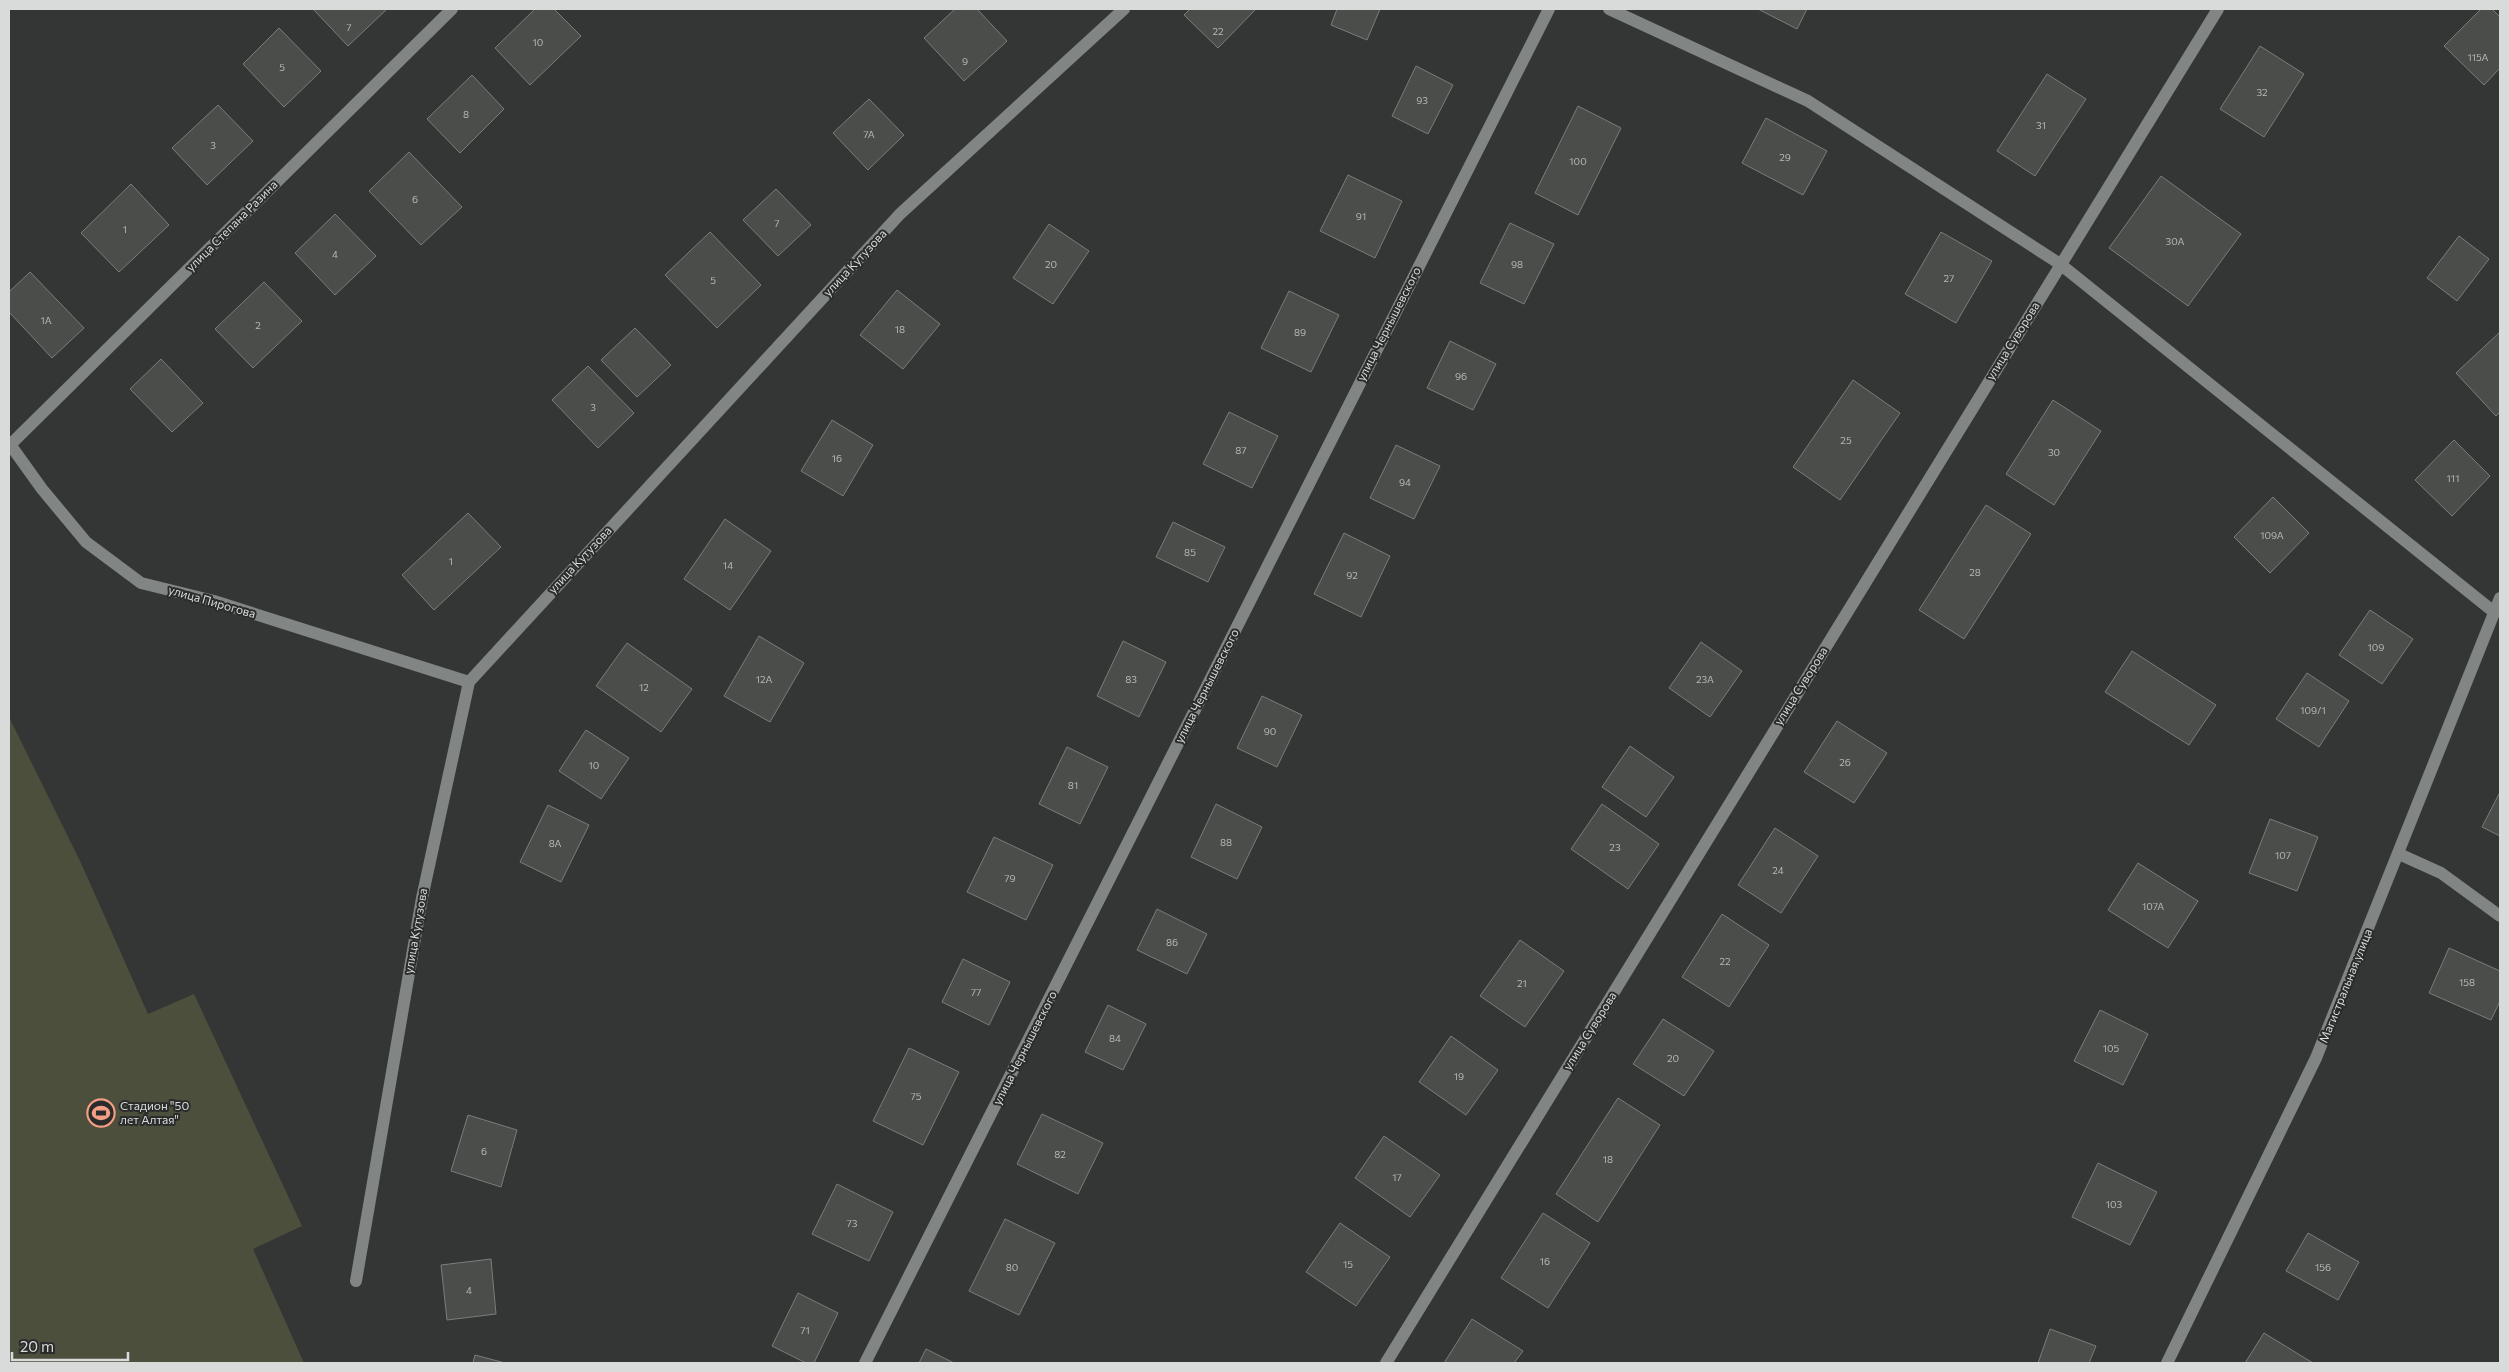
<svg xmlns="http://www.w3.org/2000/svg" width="2509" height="1372" viewBox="0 0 2509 1372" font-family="Commissioner,sans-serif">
	<rect width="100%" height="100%" fill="#333635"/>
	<!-- green -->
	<path fill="#4c4f3c" d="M9,717l72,146 67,151 46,-20 108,232 -49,23 51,114h-295z"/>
	<!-- building -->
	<path fill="#4b4d4a" stroke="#7a7d79" d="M313,9h74l-39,37z
		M535,9h19l27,27 -51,49 -35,-37z
		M955,9h22l30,32 -43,40 -40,-43z
		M1190,9h66l-38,39 -34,-33z
		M1337,9h43l-13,31 -36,-15z
		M1758,9h49l-10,20z
		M2481,9h11l8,8v51l-16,17 -40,-39z
		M279,28l42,43 -37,36 -41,-43z
		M2260,46l44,28 -40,63 -44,-28z
		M1416,66l37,19 -25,49 -36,-18z
		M2047,74l39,25 -51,77 -38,-25z
		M472,75l32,34 -44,44 -33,-34z
		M869,99l35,36 -36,35 -35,-37z
		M218,105l35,36 -46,44 -35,-37z
		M1578,106l43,22 -43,87 -43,-22z
		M1766,118l61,33 -24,44 -61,-32z
		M409,152l53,55 -41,38 -52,-54z
		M1348,175l54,26 -27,57 -55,-27z
		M2161,176l80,58 -53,72 -79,-58z
		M131,184l38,41 -50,47 -38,-39z
		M776,189l35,36 -33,31 -35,-36z
		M335,214l41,42 -41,39 -40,-42z
		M1510,223l44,21 -30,60 -44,-21z
		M1049,224l40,27 -36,53 -40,-26z
		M710,232l51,53 -44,43 -52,-53z
		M1941,232l51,29 -36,62 -51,-29z
		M2459,236l30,23 -32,42 -30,-23z
		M30,272l54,56 -32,30 -43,-46v-20z
		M264,282l38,39 -49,47 -38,-39z
		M897,290l43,34 -37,45 -43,-34z
		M1289,291l50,24 -28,57 -50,-24z
		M635,328l36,37 -34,32 -36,-37z
		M2500,332v80l-4,4 -40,-43z
		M1450,341l46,23 -23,46 -46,-22z
		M161,359l42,44 -31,29 -42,-43z
		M588,366l46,47 -36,35 -46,-48z
		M1853,380l47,33 -60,87 -47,-33z
		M2053,400l48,31 -47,74 -48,-31z
		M1229,412l49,24 -26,52 -49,-24z
		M832,420l41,25 -30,51 -42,-25z
		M2454,440l36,36 -38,40 -37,-36z
		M1396,445l44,21 -26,53 -44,-21z
		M2273,497l36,36 -39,40 -36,-36z
		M1986,505l45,29 -67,105 -45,-29z
		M468,513l33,34 -67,63 -32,-35z
		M725,519l46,32 -41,59 -46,-31z
		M1173,522l52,25 -17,35 -52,-25z
		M1344,533l46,23 -29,61 -47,-23z
		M2370,610l43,29 -31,45 -43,-29z
		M759,636l45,27 -34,59 -46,-26z
		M1123,641l43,21 -27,55 -42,-21z
		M1701,642l41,29 -32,46 -41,-29z
		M627,643l65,46 -31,43 -65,-46z
		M2132,651l84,54 -27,40 -84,-53z
		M2307,673l42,28 -30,46 -43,-28z
		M1262,696l40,19 -25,52 -40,-19z
		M1837,721l50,32 -33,50 -50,-31z
		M586,730l43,28 -28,41 -42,-28z
		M1630,746l44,31 -28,40 -44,-30z
		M1067,747l41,20 -28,57 -41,-20z
		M2500,792v44l-18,-9z
		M1216,804l46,23 -25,52 -46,-22z
		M1602,804l57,40 -31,45 -57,-40z
		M548,805l41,20 -28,57 -41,-20z
		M2270,819l48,18 -21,54 -48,-18z
		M1775,828l43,28 -37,57 -43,-28z
		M994,837l59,28 -27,55 -59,-28z
		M2138,863l60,38 -30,47 -60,-38z
		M1157,909l50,25 -20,40 -50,-24z
		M1722,914l47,31 -40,62 -47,-30z
		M1520,940l44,31 -39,56 -45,-31z
		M2449,948l51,23v30l-9,19 -62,-27z
		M963,959l47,23 -21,43 -47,-23z
		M1108,1005l38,19 -23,46 -38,-18z
		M2100,1010l48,24 -25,51 -49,-24z
		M1663,1019l51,32 -30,45 -51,-32z
		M1451,1036l47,34 -32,45 -47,-33z
		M909,1048l50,24 -36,73 -50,-24z
		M1618,1098l42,27 -62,97 -42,-28z
		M1042,1114l61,29 -25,51 -61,-30z
		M468,1115l49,15 -16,57 -50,-16z
		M1384,1136l56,39 -30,42 -55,-39z
		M2098,1163l59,29 -27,53 -58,-28z
		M837,1184l56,28 -24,49 -57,-27z
		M1543,1213l47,30 -42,65 -47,-30z
		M1005,1219l50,24 -36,72 -50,-24z
		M1340,1223l50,34 -34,49 -50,-34z
		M2308,1233l51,29 -21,38 -52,-29z
		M491,1259l5,55 -49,6 -6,-55z
		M798,1293l40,20 -24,50h-8l-34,-17z
		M1472,1319l51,32 -9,12h-70z
		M2050,1329l46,17 -7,17h-51z
		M2264,1333l49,30h-68z
		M926,1349l28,14h-35z
		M475,1355l30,8h-32z"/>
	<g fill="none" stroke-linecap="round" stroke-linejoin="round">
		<!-- minor -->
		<path stroke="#818583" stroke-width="12" d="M1609,9l199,92 252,163 434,348
			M9,443l33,46 44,53 55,41 73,18 255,81
			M11,444l441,-435
			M2399,854l42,19 59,43
			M356,1281l66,-383 47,-216 431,-468 224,-205
			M865,1363l684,-1354
			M1386,1363l832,-1354"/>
		<!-- tertiary -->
		<path stroke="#818583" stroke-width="12" d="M2167,1363l149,-305 184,-460"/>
	</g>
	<!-- icons -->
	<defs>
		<g id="stadium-ring" transform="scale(1.4375)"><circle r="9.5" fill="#292c2b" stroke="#f49e86" stroke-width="1.5"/><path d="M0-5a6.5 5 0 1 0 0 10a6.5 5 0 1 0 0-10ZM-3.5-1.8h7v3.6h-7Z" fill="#f49e86"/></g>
	</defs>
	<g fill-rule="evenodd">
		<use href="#stadium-ring" x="101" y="1113"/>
	</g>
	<g text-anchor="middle" stroke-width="4" stroke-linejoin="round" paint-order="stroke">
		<!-- number labels -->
		<g font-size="10" fill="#b5b8b6">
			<text x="349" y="31">7</text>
			<text x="1218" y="35">22</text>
			<text x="538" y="46">10</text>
			<text x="2478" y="61">115А</text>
			<text x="965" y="65">9</text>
			<text x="282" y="71">5</text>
			<text x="2262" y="96">32</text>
			<text x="1422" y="104">93</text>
			<text x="466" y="118">8</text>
			<text x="2041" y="129">31</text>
			<text x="869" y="138">7А</text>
			<text x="213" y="149">3</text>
			<text x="1785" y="161">29</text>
			<text x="1578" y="165">100</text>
			<text x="415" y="203">6</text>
			<text x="1361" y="220">91</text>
			<text x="777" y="227">7</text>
			<text x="125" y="233">1</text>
			<text x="2175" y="245">30А</text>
			<text x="335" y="258">4</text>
			<text x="1051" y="268">20</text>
			<text x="1517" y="268">98</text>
			<text x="1949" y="282">27</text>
			<text x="713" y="284">5</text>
			<text x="46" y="324">1А</text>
			<text x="258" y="329">2</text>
			<text x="900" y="333">18</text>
			<text x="1300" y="336">89</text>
			<text x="1461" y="380">96</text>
			<text x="593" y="411">3</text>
			<text x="1846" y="444">25</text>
			<text x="1241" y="454">87</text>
			<text x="2054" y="456">30</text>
			<text x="837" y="462">16</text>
			<text x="2453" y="482">111</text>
			<text x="1405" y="486">94</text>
			<text x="2272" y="539">109А</text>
			<text x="1190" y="556">85</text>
			<text x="451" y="565">1</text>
			<text x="728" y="569">14</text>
			<text x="1975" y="576">28</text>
			<text x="1352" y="579">92</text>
			<text x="2376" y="651">109</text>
			<text x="764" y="683">12А</text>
			<text x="1131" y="683">83</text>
			<text x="1705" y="683">23А</text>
			<text x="644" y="691">12</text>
			<text x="2313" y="714">109/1</text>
			<text x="1270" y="735">90</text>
			<text x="1845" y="766">26</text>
			<text x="594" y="769">10</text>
			<text x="1073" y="789">81</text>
			<text x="1226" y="846">88</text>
			<text x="555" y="847">8А</text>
			<text x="1615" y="851">23</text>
			<text x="2283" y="859">107</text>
			<text x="1778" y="874">24</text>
			<text x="1010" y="882">79</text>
			<text x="2153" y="910">107А</text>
			<text x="1172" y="946">86</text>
			<text x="1725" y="965">22</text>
			<text x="2467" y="986">158</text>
			<text x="1522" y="987">21</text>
			<text x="976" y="996">77</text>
			<text x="1115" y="1042">84</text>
			<text x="2111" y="1052">105</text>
			<text x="1673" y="1062">20</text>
			<text x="1459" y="1080">19</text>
			<text x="916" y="1100">75</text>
			<text x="484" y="1155">6</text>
			<text x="1060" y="1158">82</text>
			<text x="1608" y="1163">18</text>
			<text x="1397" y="1181">17</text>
			<text x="2114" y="1208">103</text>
			<text x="852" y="1227">73</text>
			<text x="1545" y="1265">16</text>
			<text x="1348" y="1268">15</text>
			<text x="1012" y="1271">80</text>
			<text x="2323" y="1271">156</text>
			<text x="469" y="1294">4</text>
			<text x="805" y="1334">71</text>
		</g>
		<!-- street labels -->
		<g font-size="12" fill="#d8dbda" stroke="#292c2b">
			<text transform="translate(232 226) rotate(-45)" y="4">улица Степана Разина</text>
			<text transform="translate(855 263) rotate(-47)" y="4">улица Кутузова</text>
			<text transform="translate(1389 324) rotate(-63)" y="4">улица Чернышевского</text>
			<text transform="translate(2013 341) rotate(-58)" y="4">улица Суворова</text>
			<text transform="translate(580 560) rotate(-47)" y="4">улица Кутузова</text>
			<text transform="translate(212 602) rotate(16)" y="4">улица Пирогова</text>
			<text transform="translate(1207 686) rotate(-63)" y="4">улица Чернышевского</text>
			<text transform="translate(1801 686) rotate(-58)" y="4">улица Суворова</text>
			<text transform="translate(416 931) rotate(-80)" y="4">улица Кутузова</text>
			<text transform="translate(2346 986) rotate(-68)" y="4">Магистральная улица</text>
			<text transform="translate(1590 1031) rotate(-58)" y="4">улица Суворова</text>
			<text transform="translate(1025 1048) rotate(-63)" y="4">улица Чернышевского</text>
		</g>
		<!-- poi labels -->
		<g font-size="12" fill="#d8dbda" stroke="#292c2b" text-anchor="start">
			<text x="120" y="1110">Стадион "50<tspan x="120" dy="14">лет Алтая"</tspan></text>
		</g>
	</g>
	<!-- border -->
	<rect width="2509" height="1372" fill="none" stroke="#d8dbda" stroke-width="20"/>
	<!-- scale -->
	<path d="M12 1352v8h116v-8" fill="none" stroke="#d8dbda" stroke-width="2.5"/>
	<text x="20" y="1352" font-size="15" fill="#d8dbda" stroke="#292c2b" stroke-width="4" paint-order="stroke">20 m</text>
</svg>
